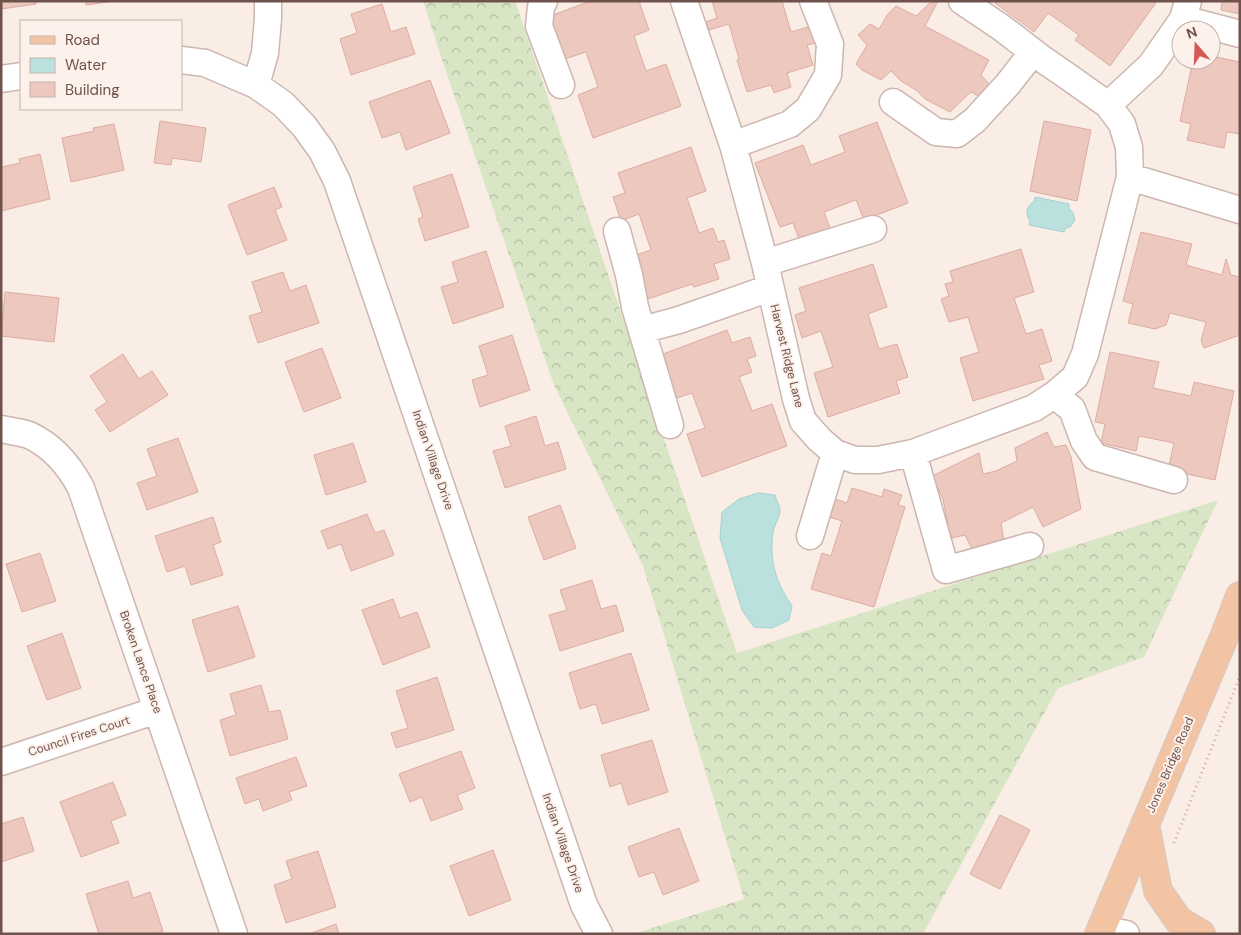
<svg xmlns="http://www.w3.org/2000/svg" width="1241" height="935" viewBox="0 0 1241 935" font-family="'DM Sans',sans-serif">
	<defs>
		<pattern id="forest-crowns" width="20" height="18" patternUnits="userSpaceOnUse" patternTransform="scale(1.25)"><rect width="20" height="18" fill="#d9e6c5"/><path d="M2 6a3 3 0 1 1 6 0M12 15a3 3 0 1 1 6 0" fill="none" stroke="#b4bda2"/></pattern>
	</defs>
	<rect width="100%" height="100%" fill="#faede5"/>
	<!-- forest -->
	<path fill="url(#forest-crowns)" d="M423,1h92l222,652 481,-153 -74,157 -86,31 -135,246h-290l111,-35 -101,-333 -89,-181 -111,-322z"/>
	<!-- water -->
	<path fill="#bbe1df" stroke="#a3d2cf" d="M1035,197l34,7v4l4,5 2,7 -4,6 -6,3 -1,3 -35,-7 1,-4c-6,-8 -3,-14 4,-20z
		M758,493l17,2c1,5 5,11 5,15 0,7 -6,15 -7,23 -4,27 3,50 19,73l-3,14 -17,8 -18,-1 -12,-17 -22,-72 2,-26 17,-13z"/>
	<!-- building -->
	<path fill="#ecc8bf" stroke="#ddaca1" d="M1,1h35v3l-35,5z
		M86,1h28l-28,4z
		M591,1h48l10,29 -15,6 12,35 20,-7 15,42 -88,32 -15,-43 20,-8 -12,-35 -21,7 -15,-43z
		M712,1h70l9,31 20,-6 5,17 -9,2 6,20 -26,8 4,14 -17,6 -3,-8 -24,7 -10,-32 2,-1 -10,-35 -20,6 -3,-8 11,-4z
		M932,1h6l-13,25 64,34 -8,15 9,10 -12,11 -7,-4 -21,20 -25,-13 -9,-9 -15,-9 -10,-10 -10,9 -19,-10 -6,-6 11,-19 -9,-10 12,-11 9,5 9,-15 8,-8 20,10z
		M996,1h158l2,2 -46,63 -35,-26 4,-5 -31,-22 -14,19 -39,-29z
		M1222,1h18v13l-19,-4z
		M382,4l9,28 15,-5 9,27 -64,21 -11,-36 17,-6 -6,-19z
		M1211,56l29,6v72l-13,-2 -3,16 -37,-8 4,-16 -11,-3 13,-61h18z
		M430,80l20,53 -44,17 -6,-18 -18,6 -13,-36z
		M160,121l46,7 -5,34 -29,-4 -1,7 -17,-2z
		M1044,121l47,9 -14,71 -47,-10z
		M877,122l31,81 -44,17 -8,-20 -32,12 6,16 -31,11 -6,-16 -13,4 -25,-64 48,-18 8,20 34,-13 -6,-16z
		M114,124l10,46 -53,12 -9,-44 32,-7 -1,-3z
		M691,147l15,44 -19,7 12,35 14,-5 5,14 6,-2 6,19 -16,5 5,15 -25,8 -2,-3 -47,16 -15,-43 21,-7 -12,-36 -18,7 -8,-24 12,-4 -7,-20z
		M40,154l10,45 -49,12v-44l19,-4 -1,-4z
		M452,174l17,53 -44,14 -7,-22 5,-2 -10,-30z
		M274,187l8,20 -7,3 12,30 -40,15 -19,-50z
		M1141,232l51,12 -6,21 36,10 4,-16 5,16 9,2v58l-36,13 -3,-7 5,-19 -36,-9 -4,12 -11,4 -27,-6 5,-19 -10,-3z
		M1021,249l13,43 -20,6 12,36 16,-5 10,32 -13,4 5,14 -71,22 -13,-43 19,-6 -11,-35 -19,5 -8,-23 8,-3 -4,-12 8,-2 -3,-11z
		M486,251l18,56 -51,17 -12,-37 17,-5 -6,-20z
		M873,264l14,43 -19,7 11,35 18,-5 11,33 -12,4 4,12 -72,24 -14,-44 19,-6 -12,-36 -19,7 -7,-23 11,-4 -7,-23z
		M283,272l7,19 16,-6 13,38 -61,20 -9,-27 13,-4 -10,-30z
		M5,292l54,6 -5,44 -53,-6z
		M727,330l5,13 18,-6 6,19 -9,3 5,13 -13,5 13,34 20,-7 15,42 -85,31 -15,-43 18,-6 -13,-35 -21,7 -16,-43z
		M512,335l18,55 -50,17 -8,-27 16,-5 -9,-29z
		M322,348l19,50 -37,14 -19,-50z
		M1110,352l49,10 -6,26 38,8 3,-14 40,9 -19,89 -47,-10 6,-27 -35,-7 -3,15 -35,-8 4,-19 -10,-2z
		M123,354l16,25 13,-8 16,24 -58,37 -15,-22 12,-8 -17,-26z
		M536,416l9,30 13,-4 8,27 -61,19 -12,-37 18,-5 -6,-20z
		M1047,432l7,15 12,-2 5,12 10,52 -38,18 -10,-20 -32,16 3,18 -29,14 -10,-20 -13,3 -3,-7 -6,-32 -11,-23 47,-23 4,21 13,-3 21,-10 -2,-13z
		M178,438l20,54 -51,18 -10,-27 20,-7 -10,-27z
		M353,443l13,39 -40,13 -12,-40z
		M852,488l30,9 2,-8 18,6 -4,10 7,2 -31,100 -63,-18 11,-36 9,3 11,-35 -16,-5 6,-18 15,5z
		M560,505l16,43 -32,12 -16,-43z
		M367,514l8,19 9,-3 10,25 -43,16 -10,-27 -13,5 -7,-18z
		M213,517l8,25 -8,3 10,30 -32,10 -6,-19 -18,6 -12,-36z
		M40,553l16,48 -34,11 -16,-48z
		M592,580l9,29 15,-4 8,26 -64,20 -11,-36 18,-5 -7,-20z
		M393,599l7,19 17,-6 13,35 -47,18 -21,-55z
		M238,606l17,51 -47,15 -16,-52z
		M62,633l19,55 -34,12 -20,-54z
		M631,653l18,57 -47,14 -6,-20 -16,5 -11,-36z
		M437,677l17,53 -58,18 -5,-15 17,-5 -12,-37z
		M261,685l8,27 11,-2 8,29 -58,17 -10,-36 16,-5 -6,-21z
		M652,740l16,52 -40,13 -7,-22 -11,4 -9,-32z
		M461,751l14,37 -18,7 6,14 -32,12 -9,-24 -12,5 -11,-28z
		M296,757l11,29 -18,6 3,8 -29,11 -4,-12 -14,5 -9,-26z
		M113,782l13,33 -15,6 8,22 -38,14 -21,-55z
		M1000,815l30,15 -30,59 -30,-15z
		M23,817l11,34 -33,11v-38z
		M679,828l20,53 -36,14 -9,-23 -15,5 -11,-30z
		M493,850l18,50 -42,16 -19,-50z
		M318,851l18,56 -50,16 -12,-38 18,-6 -6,-18z
		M128,881l5,17 17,-6 13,39 -8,3h-56l-13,-40z
		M336,924l3,10h-30z"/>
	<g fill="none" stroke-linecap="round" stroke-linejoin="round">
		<!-- minor casing -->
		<g stroke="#ccb6af" stroke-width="29">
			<path id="minor" d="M544,1l-3,6 -2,19 22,59
				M684,1l49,144 32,118 31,136 7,22 16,18 16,14 20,7h23l35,-7 121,-45 20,-13 21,-18 10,-23 45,-177 -1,-30 -7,-23 -14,-19 -38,-27 -29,-20 -39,-30 -40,-27
				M1183,19l57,15
				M181,60l24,3 51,22 27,19 21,22 18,25 15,30 247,724 15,29
				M1,79l20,-3
				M256,85l9,-32 3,-34v-18
				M893,102l43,30 21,2 18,-14 33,-36 25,-32
				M1108,105l43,-40 32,-46 5,-18
				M733,145l57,-21 18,-15 20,-34 2,-31 -17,-43
				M1130,177l110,33
				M617,231l12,44 6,32 35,118
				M765,263l108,-34
				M642,330l37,-10 91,-32
				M1054,395l18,14 12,32 11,16 79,23
				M1,429c9,2 19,3 28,6 24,11 40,30 52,53l153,446
				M913,453l33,117 84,-24
				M810,536l25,-83
				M1,762l156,-52
				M1101,929l25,5"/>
		</g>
		<!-- major casing -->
		<g stroke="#d4cbca" stroke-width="30">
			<path id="major" d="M1145,824l13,67 21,30 22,13
				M1099,934l126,-299 15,-39"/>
		</g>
		<!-- path -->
		<path stroke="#d1aba3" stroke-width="3" stroke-dasharray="1 4" stroke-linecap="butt" d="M1174,843l66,-167"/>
		<!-- minor -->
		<use href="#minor" stroke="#fff" stroke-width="26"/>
		<!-- major -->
		<use href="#major" stroke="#f2c4a4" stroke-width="28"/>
	</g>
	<g text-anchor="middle" stroke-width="4" stroke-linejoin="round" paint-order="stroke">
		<!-- street labels -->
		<g font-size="12" fill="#70524d" stroke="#fdf2eb">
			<text transform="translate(787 356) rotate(76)" y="4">Harvest Ridge Lane</text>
			<text transform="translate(433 460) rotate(71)" y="4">Indian Village Drive</text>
			<text transform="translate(141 662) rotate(71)" y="4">Broken Lance Place</text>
			<text transform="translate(79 736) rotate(-18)" y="4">Council Fires Court</text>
			<text transform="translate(1170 765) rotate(-67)" y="4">Jones Bridge Road</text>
			<text transform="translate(563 843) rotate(71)" y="4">Indian Village Drive</text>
		</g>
	</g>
	<!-- border -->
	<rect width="1241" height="935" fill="none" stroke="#70524d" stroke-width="5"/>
	<!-- legend -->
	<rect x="20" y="20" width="162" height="90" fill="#fdf2eb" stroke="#c5b2ac"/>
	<rect x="30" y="36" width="25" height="8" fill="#f2c4a4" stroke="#c5b2ac"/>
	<text x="65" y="45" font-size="15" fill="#70524d">Road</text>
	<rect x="30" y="58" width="25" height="15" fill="#bbe1df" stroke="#c5b2ac"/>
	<text x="65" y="70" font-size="15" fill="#70524d">Water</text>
	<rect x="30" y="82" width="25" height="15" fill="#ecc8bf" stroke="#c5b2ac"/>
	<text x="65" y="95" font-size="15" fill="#70524d">Building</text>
	<!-- north arrow -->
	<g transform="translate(1196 45) rotate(341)"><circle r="24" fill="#fdf2eb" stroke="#c5b2ac"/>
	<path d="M0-4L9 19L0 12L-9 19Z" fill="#d85856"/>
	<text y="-8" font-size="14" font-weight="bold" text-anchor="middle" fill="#70524d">N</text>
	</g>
</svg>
